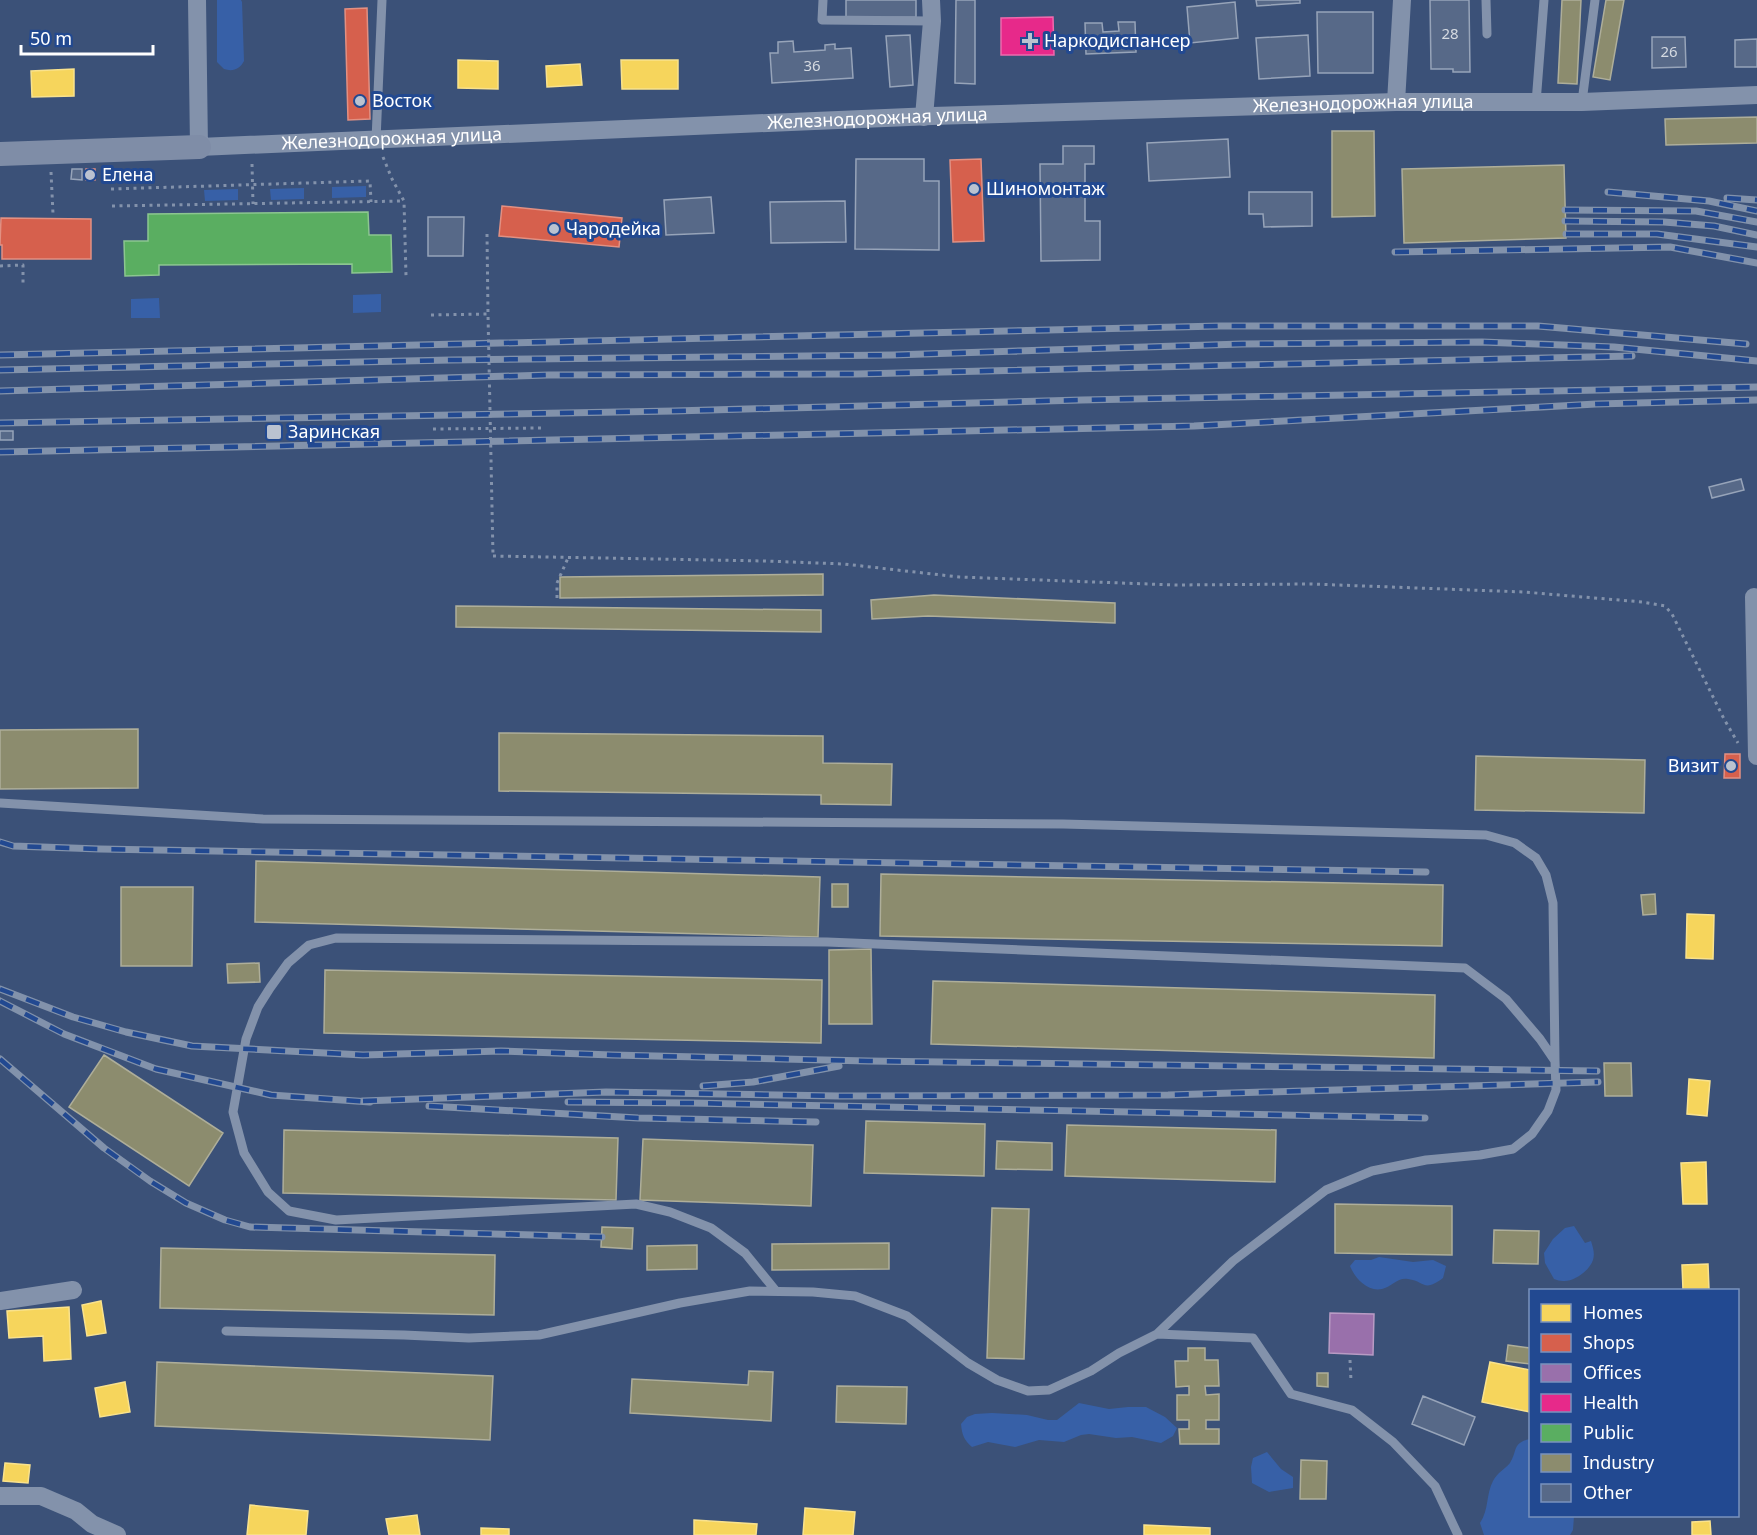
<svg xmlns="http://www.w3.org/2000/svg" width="1757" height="1535" viewBox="0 0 1757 1535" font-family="'Noto Sans',sans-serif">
	<rect width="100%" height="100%" fill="#3b5178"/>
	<!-- green -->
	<path fill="#3760a7" d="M217,0h24l1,2 2,59c-4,8 -11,11 -20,8l-7,-7z
		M366,186v11l-34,1v-11z
		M304,188v11l-33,1 -1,-11z
		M238,189v11l-33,1 -1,-11z
		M381,294v18l-28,1v-18z
		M159,298l1,20h-29v-19z
		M1574,1226l11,17 6,-2c2,7 4,12 2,19 -3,10 -19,22 -30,21 -3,0 -6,-1 -9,-2l-9,-16 -1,-10 9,-14 12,-11z
		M1379,1257l34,5 20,-2 13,6 -3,12c-20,15 -18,3 -35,1 -10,-2 -17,8 -26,10 -15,3 -27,-11 -32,-23l5,-6h16z
		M1079,1403l30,6 19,-2h18l19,10 12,11 -4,8 -12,7 -29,-6 -16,1 -27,-4 -8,1 -17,7 -25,-2 -24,7 -27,-5 -16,5c-8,-7 -10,-12 -11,-23l6,-7 8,-3 17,-1 35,2 21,5h9z
		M1530,1439v77h44l-1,14 -3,5h-86l-4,-12c9,-13 6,-29 13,-42 4,-8 12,-12 17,-18 8,-13 2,-20 20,-24z
		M1267,1452l14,17 12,8v11l-24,4 -17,-9 -1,-16 2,-9z"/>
	<!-- homes -->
	<path fill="#f6d55c" stroke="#f9e28d" stroke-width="1.5" d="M458,60l40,1v28l-40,-1z
		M621,60h57v29h-56z
		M580,64l2,21 -35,2 -1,-21z
		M74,69v27l-42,1 -1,-26z
		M1687,914l27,1 -1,44 -27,-1z
		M1689,1079l21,2 -3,35 -20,-2z
		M1706,1162l1,42h-24l-2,-41z
		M1708,1264l1,26h-26l-1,-25z
		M101,1301l5,32 -19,3 -5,-31z
		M69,1307l2,52 -27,2 -1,-25 -34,2 -2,-27z
		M1490,1362l40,8v42l-48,-10z
		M125,1382l5,30 -30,5 -5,-29z
		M5,1463l25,2 -2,18 -25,-2z
		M250,1505l58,6 -2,24h-59z
		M805,1508l50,4 -2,23h-50z
		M417,1515l3,20h-31l-3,-16z
		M694,1520l63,4 -1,11h-62z
		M1710,1521l1,14h-19v-13z
		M1144,1525l66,3v7h-66z
		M481,1528l28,1v6h-28z"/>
	<!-- shops -->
	<path fill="#d6604d" stroke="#e29082" stroke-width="1.5" d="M367,8l3,111 -22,1 -3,-111z
		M981,159l3,82 -31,1 -3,-82z
		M86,169h9v11h-9z
		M502,206l120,12 -3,29 -120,-11z
		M1,218l90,1v40h-89v-14h-2z
		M1725,754h15v24h-16z"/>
	<!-- offices -->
	<path fill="#9970ab" stroke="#b89bc4" stroke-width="1.5" d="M1330,1313l44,1 -1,41 -44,-2z"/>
	<!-- health -->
	<path fill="#e7298a" stroke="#ee69ad" stroke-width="1.5" d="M1053,17l1,38h-53v-37z"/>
	<!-- public -->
	<path fill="#5aae61" stroke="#8cc690" stroke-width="1.5" d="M368,212l1,23h22l1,37 -40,1v-9l-193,1v10l-34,1 -1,-35h24v-27z"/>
	<!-- industry -->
	<path fill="#8c8c6e" stroke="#aeae9a" stroke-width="1.5" d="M1562,0h19l-4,84 -19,-1z
		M1606,0h18l-14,80 -17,-3z
		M1757,117v26l-91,2 -1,-26z
		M1332,131h42l1,85 -43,1z
		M1564,165l2,73 -162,5 -2,-74z
		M823,574v21l-263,3v-21z
		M934,595l181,8v20l-187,-7 -56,3 -1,-19z
		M456,606l365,4v22l-365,-5z
		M138,729v59l-138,1v-59z
		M499,733l324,3v27l69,1 -1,41 -70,-1v-9l-322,-4z
		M1476,756l169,4 -1,53 -169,-3z
		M256,861l564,16 -2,60 -563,-15z
		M881,874l562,11 -1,61 -562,-10z
		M832,884h16v23h-16z
		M121,887h72l-1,79h-71z
		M1655,894l1,20 -13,1 -2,-20z
		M871,949l1,75h-43v-74z
		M259,963l1,19 -32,1 -1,-19z
		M325,970l497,10 -1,63 -497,-10z
		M933,981l502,14 -1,63 -503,-14z
		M104,1055l119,78 -34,53 -120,-79z
		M1604,1063h27l1,33h-27z
		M866,1121l119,3 -1,52 -120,-3z
		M1067,1125l209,5 -1,52 -210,-6z
		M284,1130l334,8 -2,62 -333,-7z
		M643,1139l170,6 -2,61 -171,-6z
		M997,1141l55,2v27l-56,-1z
		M1335,1204l117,2v49l-117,-2z
		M992,1208l37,1 -5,150 -37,-1z
		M602,1227l31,1 -1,21 -31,-2z
		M1494,1230l45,1 -1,33 -45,-1z
		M889,1243v26l-117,1v-26z
		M697,1245v24l-50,1v-24z
		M161,1248l334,7 -1,60 -334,-7z
		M1508,1345l22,3v16l-24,-3z
		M1188,1348h17v12h13l1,26h-14l1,9 13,-1v26h-13v9h13v15h-39l-1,-15h10v-9h-12v-25h12v-9l-13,1 -1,-26h13z
		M157,1362l336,14 -3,64 -335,-14z
		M749,1371l24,1 -2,49 -141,-8 2,-34 116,6z
		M1317,1373h11v14l-11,-1z
		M837,1386l70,1 -1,37 -70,-2z
		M1301,1460l26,1 -1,38h-26z"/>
	<!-- building -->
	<path fill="#576988" stroke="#97a4b9" stroke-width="1.5" d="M846,0h70v17l-70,1z
		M956,0h19v84l-20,-1z
		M1256,0h44v3l-43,3z
		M1430,0h39l1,72h-17v-3h-22z
		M1235,2l3,36 -48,5 -3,-36z
		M1317,12h56v61h-55z
		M1118,22h17l1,30 -50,2 -1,-31h17l1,9 16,-1z
		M910,35l3,50 -23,2 -4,-51z
		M1308,35l2,41 -51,3 -3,-41z
		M1652,37h33l1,30 -34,1z
		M1757,39v28h-22v-27z
		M793,41l1,11 31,-2v-5l10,-1v5l16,-1 2,30 -81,5 -2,-30h8v-11z
		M1228,139l2,38 -81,4 -2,-38z
		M1063,146h31v18h-9v57h15v39l-59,1 -1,-97h23z
		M856,159h68v22h15v69l-84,-1z
		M72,169h10v11l-11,-1z
		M1249,192h63v34l-48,1 -1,-13h-14z
		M711,197l3,36 -48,2 -2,-35z
		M845,201l1,41 -75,1 -1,-41z
		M428,217h36l-1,39h-35z
		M0,431h13v9h-13z
		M1741,479l3,11 -32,8 -3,-11z
		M1423,1396l52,21 -11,28 -52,-21z"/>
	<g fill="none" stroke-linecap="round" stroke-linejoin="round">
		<!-- path -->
		<path stroke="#8392ab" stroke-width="3" stroke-dasharray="3 4.5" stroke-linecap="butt" d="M383,157l9,22 12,22 2,75
			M252,164l1,40
			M51,172l2,42
			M111,189l259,-8 1,21
			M112,206l292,-5
			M487,234l1,80
			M0,266l23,-1v18
			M433,429l111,-1
			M493,556l272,5 79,3 115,13 216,8 136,-1 213,8 118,10 23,4 7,8 52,105 14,24
			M557,598v-15l11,-25
			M1350,1360l1,21"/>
		<!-- lane -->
		<path stroke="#8392ab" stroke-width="9" d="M823,0l-1,20 110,1
			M1486,0l1,34
			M1582,102l13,-102
			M1536,103l8,-103
			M376,140l6,-140
			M0,803l263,16 800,5 423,11 29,8 21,15 10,17 7,28 2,158
			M776,1291l-31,-38 -34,-25 -41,-16 -34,-8 -300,16 -47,-9 -21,-19 -24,-39 -11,-41 13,-73 12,-32 12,-19 18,-25 21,-18 27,-7 491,4 638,26 41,31 34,40 15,22 1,29 -8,21 -16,23 -19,15 -33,6 -54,5 -54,11 -46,19 -93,71 -76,73
			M226,1331l178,4 65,3 70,-3 141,-32 70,-12 63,1 42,4 52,20 61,47 29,17 31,11 21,-1 42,-19 28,-18 38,-19 96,4 38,56 61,16 41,32 42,44 23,49"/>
		<!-- street -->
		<g stroke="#8392ab" stroke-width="18">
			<path id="s1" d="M197,0l2,147 733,-31 464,-14h186l175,-7"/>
			<path d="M1396,102l6,-102"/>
			<path d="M924,117l8,-96 -1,-21"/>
			<path d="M1754,597l3,159"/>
			<path d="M0,1301l73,-11"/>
			<path d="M0,1496h41l35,15 16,13 25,11"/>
		</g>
		<!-- secondary -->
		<path stroke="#7f8da7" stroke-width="24" d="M0,154l199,-7"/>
		<!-- rail casing -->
		<g stroke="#8292ab" stroke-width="7">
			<path id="rail" d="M1608,192l101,9 48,10
				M1727,198l30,2
				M1565,210l131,1 61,11
				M1565,221l99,1 50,4 43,9
				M1566,234h91l100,13
				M1395,252l275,-5 87,16
				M0,355l1219,-29h319l208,18
				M0,370l451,-10 442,-5 349,-11 240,-2 132,5 143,14
				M0,391l548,-16 309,-1 775,-18
				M0,423l674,-12 408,-11 675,-13
				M0,452l1194,-26 402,-22 161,-4
				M0,842l13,4 87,3 1326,23
				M0,989l73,28 53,15 66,14 171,9 138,-4 111,4 256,6 729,10
				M0,1001l64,33 92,35 115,26 99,7
				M0,1059l104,89 46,33 36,22 39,17 25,7 352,10
				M703,1086l50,-4 86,-16
				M363,1101l243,-9 234,4 328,-1 430,-13
				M568,1102l123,1 734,15
				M429,1106l209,12 178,4"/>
		</g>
		<!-- rail -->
		<use href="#rail" stroke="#224991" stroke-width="4.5" stroke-dasharray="14" stroke-linecap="butt"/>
		<!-- path-bridge -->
		<path stroke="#8392ab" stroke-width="3" stroke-dasharray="3 4.5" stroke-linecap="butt" d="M431,315l57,-1 5,242"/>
	</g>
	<!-- markers -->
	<g fill="#bac2d0" stroke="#224991" stroke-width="2">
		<path d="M1027 32h6v6h6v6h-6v6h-6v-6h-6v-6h6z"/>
		<circle cx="360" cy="101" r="6"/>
		<circle cx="90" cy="175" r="6"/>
		<circle cx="974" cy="189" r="6"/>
		<circle cx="554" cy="229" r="6"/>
		<rect x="266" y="424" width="16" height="16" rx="3"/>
		<circle cx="1731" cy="766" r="6"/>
	</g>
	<g text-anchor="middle" stroke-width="6" stroke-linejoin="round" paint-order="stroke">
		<!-- number labels -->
		<g font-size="15" fill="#d5dae1">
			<text x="1450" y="39">28</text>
			<text x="1669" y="57">26</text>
			<text x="812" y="71">36</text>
		</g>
		<!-- poi labels -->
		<g font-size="18" fill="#fff" stroke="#224991" text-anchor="start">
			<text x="1044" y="47">Наркодиспансер</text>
			<text x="372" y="107">Восток</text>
			<text x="102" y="181">Елена</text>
			<text x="986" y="195">Шиномонтаж</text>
			<text x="566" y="235">Чародейка</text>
			<text x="288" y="438">Заринская</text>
			<text x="1719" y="772" text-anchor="end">Визит</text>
		</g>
		<!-- street labels -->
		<g font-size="18" fill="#fff" stroke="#224991">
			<text dy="6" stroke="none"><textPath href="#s1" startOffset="1312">Железнодорожная улица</textPath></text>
			<text dy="6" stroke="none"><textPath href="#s1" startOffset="826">Железнодорожная улица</textPath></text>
			<text dy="6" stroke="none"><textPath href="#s1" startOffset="340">Железнодорожная улица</textPath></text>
		</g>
	</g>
	<!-- legend -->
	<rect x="1529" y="1289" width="210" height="228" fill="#224991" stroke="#7a92bd" stroke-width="1.5"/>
	<rect x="1541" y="1304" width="30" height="18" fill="#f6d55c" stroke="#7a92bd" stroke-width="1.5"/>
	<text x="1583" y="1319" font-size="18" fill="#ffffff">Homes</text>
	<rect x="1541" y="1334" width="30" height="18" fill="#d6604d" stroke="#7a92bd" stroke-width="1.5"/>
	<text x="1583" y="1349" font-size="18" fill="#ffffff">Shops</text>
	<rect x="1541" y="1364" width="30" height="18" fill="#9970ab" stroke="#7a92bd" stroke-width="1.5"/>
	<text x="1583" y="1379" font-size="18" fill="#ffffff">Offices</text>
	<rect x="1541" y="1394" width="30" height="18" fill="#e7298a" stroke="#7a92bd" stroke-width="1.5"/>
	<text x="1583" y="1409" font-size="18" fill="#ffffff">Health</text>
	<rect x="1541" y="1424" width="30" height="18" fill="#5aae61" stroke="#7a92bd" stroke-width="1.5"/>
	<text x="1583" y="1439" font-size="18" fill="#ffffff">Public</text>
	<rect x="1541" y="1454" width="30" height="18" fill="#8c8c6e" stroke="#7a92bd" stroke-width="1.5"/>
	<text x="1583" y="1469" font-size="18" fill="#ffffff">Industry</text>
	<rect x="1541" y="1484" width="30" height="18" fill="#576988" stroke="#7a92bd" stroke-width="1.5"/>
	<text x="1583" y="1499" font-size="18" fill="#ffffff">Other</text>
	<!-- scale -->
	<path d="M21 45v9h132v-9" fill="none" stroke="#ffffff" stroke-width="3"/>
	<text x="30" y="45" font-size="18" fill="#ffffff" stroke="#224991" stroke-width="4.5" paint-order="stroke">50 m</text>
</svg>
